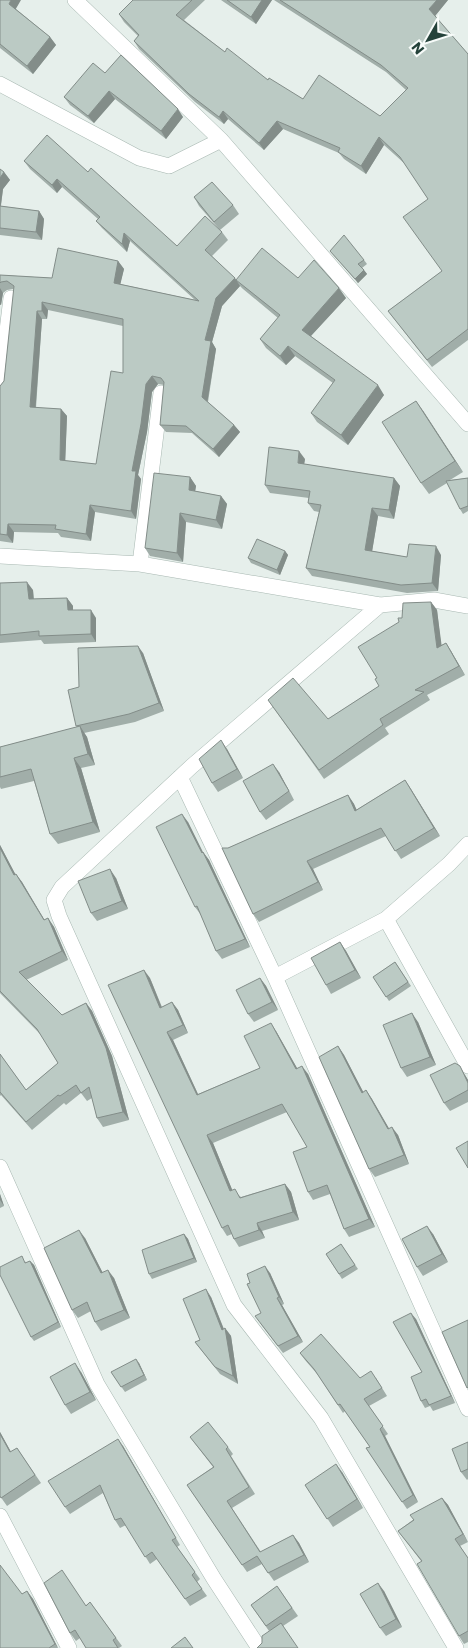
<svg xmlns="http://www.w3.org/2000/svg" width="468" height="1648" viewBox="0 0 468 1648" font-family="Poppins,sans-serif">
	<rect width="100%" height="100%" fill="#e6efeb"/>
	<g fill="none" stroke-linecap="round" stroke-linejoin="round">
		<!-- street casing -->
		<g stroke="#a8b8b2" stroke-width="16">
			<path id="street" d="M75,0l146,140 247,284
				M0,84l139,74 30,8 52,-26
				M0,388l11,-90
				M0,556l140,8 240,41 54,-5 34,6
				M140,564l21,-171
				M380,605l-188,161 -130,121 -8,13 5,16 175,389 87,113 135,230
				M180,777l95,200 193,432
				M386,919l82,147
				M275,977l111,-58 63,-55 19,-20
				M0,1167l97,217 117,195 45,69
				M0,1516l69,132"/>
		</g>
		<!-- street -->
		<use href="#street" stroke="#fff" stroke-width="15"/>
	</g>
	<!-- wall -->
	<path fill="#a1aea9" fill-rule="evenodd" d="M0,0l16,9 34,28 6,8 -23,29 -33,-26z
		M133,0h72l-21,20 41,32 43,28 35,19 77,17 26,-26 -20,-18 -112,-72h174l-13,16 33,38v286l-36,27 -44,-56 54,-40 -14,-72 -23,-35 -21,-19 -18,29 -22,-15 -5,-6 -56,-24 -19,21 -36,-31 -4,5 -29,-22 -56,-53 -5,-8 4,-5 -14,-14 -5,-8z
		M221,0h51l-16,24z
		M105,73l78,44 -17,22 -51,-40 -21,24 -24,-18 -6,-8z
		M24,161l64,11 89,74 45,-14 6,8 -16,16 24,24 62,-2 48,20 -35,38 73,59 -36,50 -31,-23 -6,-9 22,-30 -38,-27 -9,9 -20,-17 -6,-9 18,-21 -35,-29 -3,-3 -18,20 -10,36 4,7 -8,53 26,23 6,7 -21,25 -27,-24 -26,-1 -6,-7 4,-40 -6,-1 -6,8 -5,40 -9,43 3,4 -5,40 -41,-7 -4,29 -30,-4 -3,-4 -44,-1 -1,11 -13,-2v-155l4,-5 10,-91 -1,-1 -6,1 -4,3 -2,12h-1v-30l52,3 66,-17 6,8 -4,15 75,16 -65,-59 -3,11 -25,-24 -6,-7 2,-2 -36,-32 -5,6 -27,-24zM48,310l75,16v47l-27,91 -31,-3 2,-45 -6,-7 -25,-1 6,-89h5z
		M0,169l4,3 6,8 -7,9 -2,17 38,5 5,8 -2,21 -42,-5z
		M194,197l39,8 6,9 -19,16 -21,-24z
		M330,251l34,9 3,4 -5,4 5,6 -9,9z
		M416,401l47,71 -13,8 18,-2v33l-5,3 -3,-5 -13,-26 -18,11 -8,-11z
		M305,459l-1,5 90,14 6,8 -6,33 -16,-3 -6,35 35,6 34,-2 -3,36 -31,2 -95,-17 -6,-8 13,-56 -5,-1 -6,-8 1,-5 -39,-5 -5,-8z
		M190,477l6,9 -1,5 26,5 6,8 -5,25 -36,-7 -3,40 -33,-6 -5,-8z
		M285,551l3,4 -8,20 -29,-12 -3,-5z
		M0,583l33,7 1,9 33,-1 6,8v4l23,8v24l-52,2 -3,-4 -41,3z
		M431,602l6,8 4,35 5,-2 5,8 14,24 -38,20 3,5 -45,28 4,6 -65,45 -56,-79 60,19 51,-33 -2,-8 22,-56 3,-4z
		M143,653l21,58 -29,11 -51,11 3,4 8,28 -14,3 19,64 -42,12 -8,-10 -16,-53 -33,8 -1,-2v-40l77,-20 -1,-1 3,-39z
		M227,749l16,29 -25,14 -6,-9z
		M279,772l15,28 -28,20 -6,-8z
		M405,780l35,56 -39,23 -15,-23 -73,33 10,21 -64,32 -6,-8 -25,-66 120,-53 6,9 2,6z
		M188,822l15,30 6,8 41,87 -28,12 -6,-8 -15,-36 -6,-8z
		M0,845l15,29 7,8 22,38 4,-2 6,9 14,33 -42,20 36,35 24,-12 6,8 20,45 17,64 -26,7 -6,-9 -5,-20 -5,3 -6,-8 -15,12 -2,-2 -32,27 -31,-35 -1,1v-42l26,36 32,-27 -17,-28 -41,-42z
		M116,878l12,31 -31,12 -6,-8z
		M340,942l6,9 15,27 -30,16 -5,-9z
		M395,962l16,24 -22,15 -16,-24z
		M150,978l12,29 10,-5 6,8 10,23 -15,7 25,54 62,-26 16,-37 21,37 11,6 67,153 -26,10 -5,-8 -14,-35 -17,6 -5,-8 -1,-45 -20,-35 -74,31 19,47 9,7 44,-13 6,8 8,28 -37,11 3,7 -26,9 -5,-8 -2,-5 -5,2 -5,-8z
		M260,978l6,8 12,24 -24,12 -6,-8z
		M418,1022l18,43 -29,12 -6,-9z
		M338,1046l6,9 19,37 3,-2 6,9 17,30 9,6 11,29 -34,13 -6,-8z
		M465,1075l3,5v22l-18,9 -6,-8z
		M0,1194l4,12 -4,2z
		M184,1234l4,5 9,23 -45,17 -3,-5z
		M433,1234l15,28 -25,14 -6,-9z
		M85,1238l17,34 12,6 16,40 -29,13 -6,-9 -4,-11 -13,7 -6,-8z
		M341,1244l17,25 -16,10 -16,-25z
		M25,1261l1,2 4,-2 4,4 27,62 -27,14 -3,-4z
		M270,1273l14,31 -2,1 21,37 -20,11 -23,-30z
		M211,1297l13,32 1,-1 6,8 7,48 -18,-10 -25,-32 5,-2z
		M416,1319l39,84 -22,8 -3,-5 -5,2 -4,-7 1,-29z
		M300,1353l60,25h16l11,18 -18,10 19,28 -3,2 33,66 -11,7 -41,-61 4,-1 -25,-36 -2,2 -25,-38 -13,-15z
		M139,1363l8,17 -22,12 -14,-20z
		M81,1372l15,28 -25,14 -6,-9z
		M0,1432l11,20 6,-4 24,35 -34,23 -7,-10z
		M190,1437l38,10 5,7 -2,2 24,38 -23,14 29,44 32,-17 6,8 10,19 -35,19 -12,-17 -15,8 -60,-87 26,-18z
		M468,1442v37l-1,1 -6,-8z
		M123,1446l57,99 -3,2 23,32 -3,3 10,14 -17,10 -33,-47 -7,5 -24,-39 -6,3 -5,-8 -12,-27 -33,21 -5,-7z
		M342,1472l21,36 -30,19 -28,-42z
		M442,1498l6,7 20,37 -8,4 8,12v84l-4,2 -5,-8 -38,-75 -23,-30z
		M277,1586l21,30 -15,10 -14,5 -18,-26z
		M27,1591l6,8 25,49h-58l22,-54z
		M384,1591l18,36 -16,9 -6,-8z
		M90,1602l32,44 -3,2h-33l-6,-10 -4,3 -6,-8 16,-28z"/>
	<!-- shaded-wall -->
	<path fill="#838d89" d="M11,0h10l-7,12 -5,-8z
		M262,0h10l-16,24 -5,-7z
		M437,0h11l-13,16 -6,-7z
		M50,37l6,8 -23,29 -6,-8z
		M109,91l6,8 -21,24 -6,-7z
		M178,109l5,8 -17,22 -5,-8z
		M223,111l5,8 -4,5 -5,-7z
		M277,121l6,8 -19,21 -5,-7z
		M379,137l5,8 -18,29 -5,-8z
		M4,172l6,8 -7,9 -3,22v-33z
		M57,179l5,8 -5,6 -5,-8z
		M39,211l5,8 -2,21 -6,-8z
		M124,233l6,8 -3,11 -5,-8z
		M118,261l6,8 -5,21 -5,-7z
		M364,270l3,4 -9,9 -3,-4z
		M235,278l5,8 -18,20 -10,36 4,7 -9,55 -5,-7 3,-57 11,-42z
		M0,288l3,5 -2,12 -1,-1z
		M339,288l7,10 -38,41 -6,-9z
		M42,302l6,8 -1,9 -5,-8z
		M37,311l5,8 -7,96 -5,-8z
		M288,346l7,10 -9,9 -6,-9z
		M152,376l6,8 -6,8 -5,40 -9,43 3,4 -5,40 -5,-8 1,-40 14,-87z
		M378,385l6,10 -36,50 -7,-10z
		M416,401l8,11 39,60 -8,-11z
		M61,409l6,7 -2,52 -5,-8z
		M234,425l6,7 -21,25 -6,-8z
		M299,451l6,8 -2,12 -5,-8z
		M190,477l6,9 -2,12 -5,-8z
		M394,478l6,8 -6,33 -5,-9z
		M221,496l6,8 -5,25 -6,-9z
		M90,505l5,7 -4,29 -5,-7z
		M372,508l6,8 -7,42 -6,-8z
		M180,513l6,9 -3,40 -6,-9z
		M8,524l6,8 -1,11 -6,-8z
		M436,546l5,9 -3,36 -6,-8z
		M285,551l3,4 -8,20 -3,-5z
		M27,582l6,8 1,17 -5,-8z
		M67,598l6,8v12l-5,-8z
		M431,602l6,8 6,46 -6,-8z
		M91,610l5,8v24l-5,-8z
		M446,643l5,8 14,24 -6,-9z
		M138,646l5,7 21,58 -5,-8z
		M80,726l7,11 8,28 -7,-11z
		M221,740l6,9 16,29 -6,-9z
		M74,758l7,10 19,64 -7,-10z
		M273,764l6,8 15,28 -5,-9z
		M405,780l6,9 29,47 -6,-8z
		M348,795l6,9 7,15 -6,-8z
		M182,814l6,8 19,39 -5,-8z
		M0,845l20,38 -6,-8 -14,-27z
		M203,852l6,8 41,87 -5,-8z
		M307,861l6,8 10,21 -5,-8z
		M110,869l6,9 12,31 -6,-8z
		M16,874l6,8 28,47 -6,-9z
		M48,918l6,9 14,33 -6,-9z
		M340,942l6,9 15,27 -6,-8z
		M144,970l6,8 15,38 -5,-8z
		M260,978l6,8 12,24 -6,-8z
		M172,1002l6,8 10,23 -5,-8z
		M86,1003l6,8 20,45 17,64 -6,-8z
		M412,1013l6,9 18,43 -6,-8z
		M271,1023l5,8 26,46 -6,-8z
		M167,1032l6,8 29,63 -5,-8z
		M338,1046l6,9 24,46 -6,-8z
		M302,1066l6,8 67,153 -6,-8z
		M460,1066l5,9 3,5v3z
		M366,1090l6,9 22,38 -6,-8z
		M392,1127l6,8 11,29 -5,-9z
		M207,1135l6,8 23,56 -6,-8z
		M285,1184l6,8 8,28 -6,-8z
		M0,1194l4,12 -4,-6z
		M257,1223l5,8 3,7 -6,-8z
		M427,1226l6,8 15,28 -6,-8z
		M79,1230l6,8 22,43 -6,-8z
		M184,1234l4,5 9,23 -3,-4z
		M30,1261l4,4 27,62 -3,-5z
		M265,1266l5,7 14,31 -5,-7z
		M108,1270l6,8 16,40 -6,-8z
		M206,1289l5,8 15,38 -1,-7 6,8 7,48 -5,-8 -11,-46z
		M277,1298l5,7 21,37 -5,-6z
		M411,1313l5,6 39,84 -4,-7z
		M136,1359l3,4 8,17 -3,-5z
		M75,1363l6,9 15,28 -6,-8z
		M380,1429l5,7 33,66 -5,-7z
		M0,1432l16,29 -6,-9 -10,-18z
		M118,1439l5,7 57,99 -4,-7z
		M336,1464l6,8 21,36 -6,-9z
		M442,1498l6,7 20,37 -5,-8z
		M293,1535l6,8 10,19 -5,-7z
		M378,1583l6,8 18,36 -6,-8z
		M27,1591l6,8 25,49 -3,-4z"/>
	<!-- building -->
	<path fill="#bbcac4" stroke="#838d89" fill-rule="evenodd" d="M0,0h11l-2,4 41,33 -23,29 -27,-22z
		M133,0h59l-16,15 49,37 2,-4 41,32 1,-2 34,21 16,-24 61,41 28,-28 -27,-23 -101,-65h157l-8,9 39,45v275l-41,31 -39,-49 54,-40 -39,-54 25,-18 -28,-42 -21,-20 -18,29 -23,-14 2,-4 -63,-27 -18,22 -36,-32 -4,6 -30,-23 -55,-53 5,-6 -20,-21z
		M227,0h35l-11,17z
		M121,55l57,54 -17,22 -52,-40 -21,25 -24,-19 29,-34 12,10z
		M47,135l41,37 3,-4 86,78 28,-30 17,16 -17,18 30,28 -19,20 -11,42 6,1 -9,56 32,28 -21,24 -27,-23 -26,-1 4,-43 -3,-4 -9,-2 -6,8 -5,40 -9,47h4l-5,40 -41,-6 -4,29 -31,-5 1,-4 -48,-1 -1,11 -7,-1v-148l4,-5 10,-95 -7,-5 -6,1 -1,1v-8l52,3 6,-30 60,13 -4,22 85,18 -75,-68 -2,11 -26,-23 4,-4 -43,-38 -5,6 -28,-24zM42,302l81,17v54l-12,-2 -15,93 -36,-4 1,-51 -31,-2 7,-96h5z
		M0,169l4,3 -4,6z
		M212,182l21,23 -19,17 -20,-25z
		M0,206l39,5 -3,21 -36,-4z
		M344,235l20,25 -6,4 6,6 -9,9 -25,-28z
		M262,248l36,30 16,-18 25,28 -37,42 76,55 -37,50 -30,-22 24,-33 -47,-34 -8,10 -20,-17 20,-24 -44,-35z
		M416,401l39,60 -34,22 -39,-61z
		M269,447l30,4 -1,12 96,15 -5,32 -17,-2 -7,42 42,7 2,-13 27,2 -4,37 -31,2 -95,-17 15,-63 -13,-2 2,-12 -45,-6z
		M154,473l36,4 -1,13 32,6 -5,24 -36,-7 -3,40 -32,-5z
		M468,478v28l-8,3 -14,-28z
		M257,539l28,12 -8,19 -29,-12z
		M27,582l2,17 38,-1 1,12h23v24l-52,2v-5l-39,4v-52z
		M431,602l6,46 9,-5 13,23 -44,24 9,2 -44,27 3,6 -64,45 -51,-70 25,-22 35,41 51,-33 -4,-7 2,-1 -19,-31 41,-25 -1,-4h4l1,-15z
		M138,646l21,57 -30,11 -53,12 -8,-36 11,-3 -1,-39z
		M80,726l8,28 -14,4 19,64 -43,12 -19,-65 -31,8v-30z
		M221,740l16,29 -25,14 -13,-24z
		M273,764l16,27 -29,21 -17,-31z
		M405,780l29,48 -39,23 -14,-23 -74,33 11,21 -65,32 -31,-66h6l120,-53 7,16z
		M182,814l20,39 1,-1 42,87 -29,12 -19,-45 -2,1 -39,-80z
		M0,848l14,27 2,-1 28,46 4,-2 14,33 -43,21 43,43 24,-12 20,45 17,64 -26,6 -8,-31 -8,6 -5,-8 -16,11 -2,-1 -32,27 -26,-30v-38l26,36 32,-27 -21,-34 -37,-38z
		M110,869l12,32 -31,12 -13,-32z
		M340,942l15,28 -29,15 -15,-27z
		M395,962l13,20 -22,15 -13,-20z
		M144,970l16,38 12,-6 11,23 -16,7 30,63 63,-27 -16,-32 27,-13 25,46 6,-3 67,153 -25,10 -17,-44 -19,7 -15,-40 14,-5 -25,-43 -75,31 23,56 5,-2 5,9 45,-14 8,28 -36,11 2,7 -25,9 -6,-14 -6,3 -114,-243z
		M260,978l12,24 -24,12 -12,-24z
		M412,1013l18,44 -29,11 -18,-43z
		M338,1046l24,47 4,-3 22,39 4,-2 12,28 -35,14 -50,-112z
		M455,1063l5,3 8,17v7l-24,13 -14,-28z
		M468,1141v27l-12,-20z
		M427,1226l15,28 -25,13 -15,-28z
		M79,1230l22,43 7,-3 16,40 -29,12 -8,-20 -15,8 -28,-62z
		M184,1234l10,24 -45,16 -7,-24z
		M341,1244l14,21 -16,9 -13,-20z
		M22,1256l3,7 5,-2 28,61 -27,15 -31,-62v-8z
		M265,1266l14,31 -2,1 21,38 -20,10 -23,-30 6,-3 -14,-29 3,-1 -3,-9z
		M206,1289l16,41 3,-2 8,48 -18,-9 -20,-25 5,-2 -17,-41z
		M411,1313l40,83 -22,9 -3,-6 -5,2 -10,-24 11,-5 -29,-50z
		M468,1320v67l-1,1 -25,-56z
		M321,1334l39,44 11,-7 11,17 -18,11 19,27 -3,3 33,66 -11,7 -36,-54 4,-1 -30,-43 -2,1 -24,-36 -14,-16z
		M136,1359l8,16 -23,12 -10,-15z
		M75,1363l15,29 -25,13 -15,-28z
		M208,1422l20,25 -2,2 23,38 -22,14 33,51 33,-17 11,20 -36,18 -11,-17 -15,9 -55,-80 27,-18 -24,-30z
		M0,1434l10,18 7,-4 18,27 -34,23 -1,-2z
		M118,1439l58,99 -4,2 23,32 -3,3 10,14 -17,10 -33,-47 -7,5 -24,-39 -6,2 -15,-35 -35,22 -17,-26z
		M468,1442v27l-7,3 -9,-23z
		M336,1464l21,35 -30,20 -22,-34z
		M442,1498l21,36 -8,5 13,19v73l-9,5 -42,-72 5,-3 -24,-30 16,-11 -4,-5z
		M0,1565l22,29 5,-3 28,53 -6,4h-49z
		M62,1570l24,36 4,-4 26,36 -3,2 5,8h-32l-11,-18 -5,3 -26,-50z
		M378,1583l18,36 -16,9 -20,-34z
		M277,1586l15,22 -26,18 -15,-21z
		M281,1623l17,25h-41l5,-5v-7z
		M185,1637l8,11h-22z"/>
	<!-- north arrow -->
	<g transform="translate(428 40) rotate(231)" stroke="#f7fbf9" stroke-width="4" paint-order="stroke">
	<path d="M0-4L9 19L0 12L-9 19Z" fill="#24423a"/>
	<text y="-8" font-size="14" font-weight="bold" text-anchor="middle" fill="#24423a">N</text>
	</g>
</svg>
